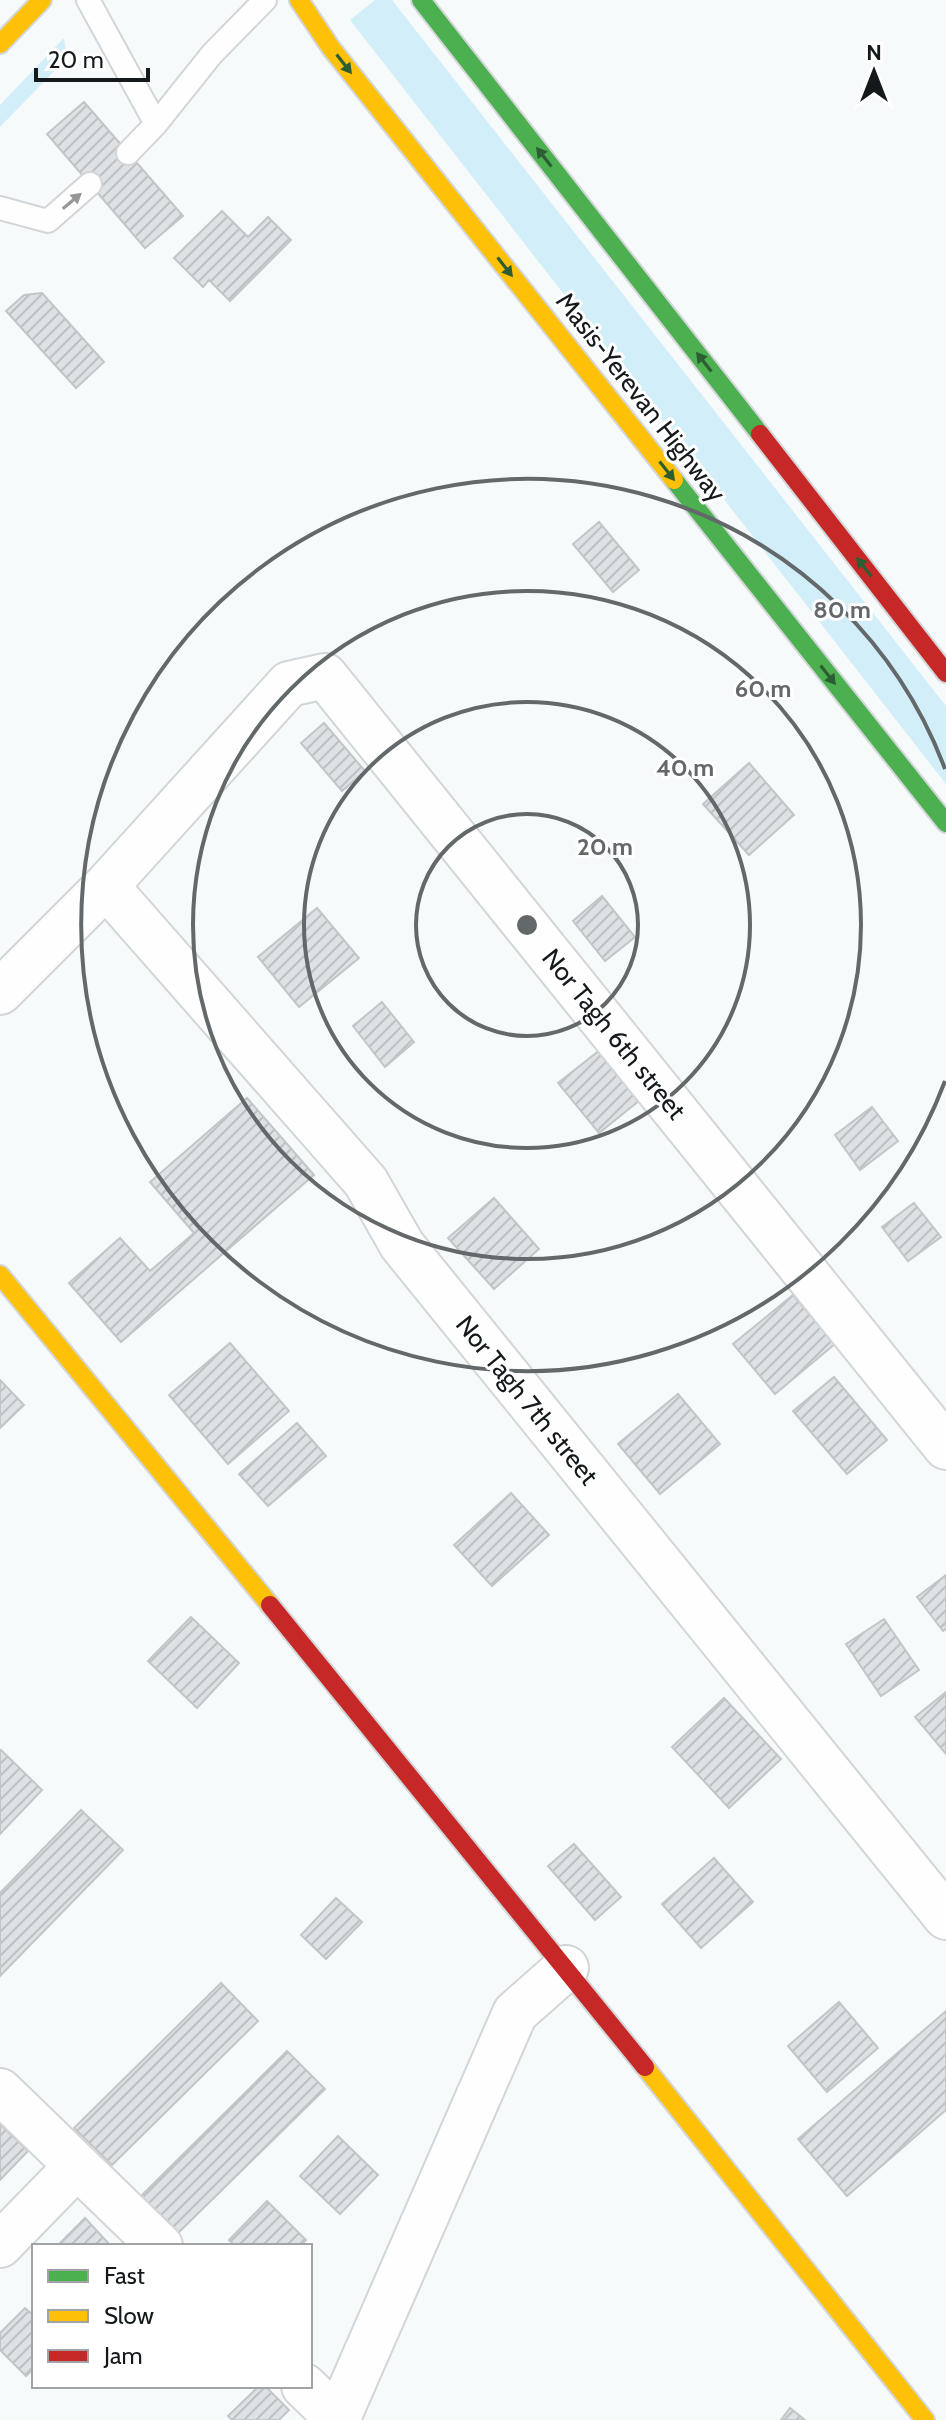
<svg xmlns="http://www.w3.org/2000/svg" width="946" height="2420" viewBox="0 0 946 2420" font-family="Cabin,sans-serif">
	<defs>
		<pattern id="building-hatch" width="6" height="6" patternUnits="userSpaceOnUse" patternTransform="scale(2)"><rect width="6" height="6" fill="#dee2e4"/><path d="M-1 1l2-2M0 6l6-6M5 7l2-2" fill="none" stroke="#bec1c3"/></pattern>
	</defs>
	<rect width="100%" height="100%" fill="#f7fafb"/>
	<!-- green -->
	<path fill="#d2eef9" d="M375,0h17l554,706v78l-596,-764z
		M64,38l3,20 -67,69v-22z"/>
	<!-- building -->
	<path fill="url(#building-hatch)" stroke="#c3c6c8" stroke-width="2" d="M84,102l99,114 -38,32 -98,-114z
		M222,211l26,26 20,-20 23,23 -61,61 -21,-21 -6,7 -29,-29z
		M42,293l62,69 -28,26 -70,-77 18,-16z
		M599,522l40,48 -26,22 -40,-48z
		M324,723l41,48 -23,20 -41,-48z
		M749,763l45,52 -45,40 -46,-51z
		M602,896l33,41 -30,24 -32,-40z
		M317,908l42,50 -60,49 -41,-50z
		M382,1002l32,40 -29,25 -32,-41z
		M600,1050l40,50 -41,33 -41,-50z
		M247,1098l67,77 -193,167 -52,-59 51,-45 30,33 44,-38 -44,-51z
		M872,1107l26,34 -38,29 -25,-35z
		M494,1198l45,51 -45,40 -46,-51z
		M914,1203l27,34 -33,24 -26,-34z
		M793,1295l42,49 -60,50 -42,-50z
		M230,1343l59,68 -61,53 -59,-69z
		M834,1377l53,63 -40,34 -54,-63z
		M0,1380l24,25 -24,23z
		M678,1394l42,50 -60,50 -42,-50z
		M297,1423l29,33 -58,50 -29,-32z
		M511,1493l38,42 -57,51 -38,-41z
		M946,1575v54l-3,2 -26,-34z
		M191,1617l48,46 -42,45 -49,-47z
		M884,1619l35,51 -38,26 -35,-52z
		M946,1692v62l-31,-37z
		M724,1698l57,61 -52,49 -57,-61z
		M1,1750l41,40 -42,44v-83z
		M81,1810l42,40 -123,126v-83z
		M574,1844l47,53 -26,23 -47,-54z
		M714,1858l39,44 -52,46 -39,-44z
		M336,1898l26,24 -36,37 -25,-24z
		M221,1983l37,38 -146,144 -38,-37z
		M839,2002l39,46 -51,44 -39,-46z
		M946,2011v99l-99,86 -49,-57z
		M287,2051l38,38 -147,144 -37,-37z
		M0,2124l28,27 -28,29z
		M338,2136l40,39 -38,39 -40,-38z
		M267,2201l39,39 -6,6h-65l-6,-6z
		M85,2218l26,28h-54z
		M25,2308l9,8v52l-8,8 -26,-26v-17z
		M259,2386h6l24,24 -10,10h-47l-4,-4z
		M790,2408l15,12h-24z"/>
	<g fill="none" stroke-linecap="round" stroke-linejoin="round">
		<!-- lane casing -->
		<g stroke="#d2d6d8" stroke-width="26">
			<path id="lane" d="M88,0l68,124 -28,29
				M156,124l56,-70 53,-54
				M0,208l48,13 42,-37"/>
		</g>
		<!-- street casing -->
		<g stroke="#d2d6d8" stroke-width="48">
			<path id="street" d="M106,886l260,296 36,63 544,672
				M0,992l106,-106 183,-202 36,-8 621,771
				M0,2091l160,155
				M0,2245l77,-79
				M304,2386l33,32
				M337,2420l178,-407 51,-45"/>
		</g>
		<!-- fast casing -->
		<g stroke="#d2d6d8" stroke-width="22">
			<path id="fast" d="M421,0l339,434
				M674,480l272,343"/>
		</g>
		<!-- slow casing -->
		<g stroke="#d2d6d8" stroke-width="22">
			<path id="slow" d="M299,0l32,48 343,432
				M0,44l42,-44
				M0,1275l270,330
				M645,2067l280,353"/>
		</g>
		<!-- jam casing -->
		<g stroke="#d2d6d8" stroke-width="22">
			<path id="jam" d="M760,434l186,239
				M270,1605l375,462"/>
		</g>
		<!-- lane -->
		<use href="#lane" stroke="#fefefe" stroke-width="22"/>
		<!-- street -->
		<use href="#street" stroke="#fefefe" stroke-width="44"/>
		<!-- fast -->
		<use href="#fast" stroke="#4caf50" stroke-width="18"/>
		<!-- slow -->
		<use href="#slow" stroke="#ffc107" stroke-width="18"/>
		<!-- jam -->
		<use href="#jam" stroke="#c62828" stroke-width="18"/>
	</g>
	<!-- one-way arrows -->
	<defs><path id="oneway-solid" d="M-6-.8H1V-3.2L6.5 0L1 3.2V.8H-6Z" transform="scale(2)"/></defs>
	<g fill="#2d5d33">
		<use href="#oneway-solid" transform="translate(344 64) rotate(52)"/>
		<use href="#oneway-solid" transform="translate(544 157) rotate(-128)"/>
		<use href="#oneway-solid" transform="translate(505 267) rotate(52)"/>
		<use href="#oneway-solid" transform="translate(704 362) rotate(-128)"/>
		<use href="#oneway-solid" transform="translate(667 471) rotate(52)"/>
		<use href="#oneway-solid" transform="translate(864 567) rotate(-128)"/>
		<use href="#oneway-solid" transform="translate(828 675) rotate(52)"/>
	</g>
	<use fill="#959798" href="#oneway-solid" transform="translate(72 201) rotate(-40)"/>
	<!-- distance rings -->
	<g fill="none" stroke="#63686a" stroke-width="4">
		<circle cx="527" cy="925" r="111"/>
		<circle cx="527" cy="925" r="223"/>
		<circle cx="527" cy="925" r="334"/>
		<path d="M945 1081A446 446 0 1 1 945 769"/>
	</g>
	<g text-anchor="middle" stroke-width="6" stroke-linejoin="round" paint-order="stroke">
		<!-- street labels -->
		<g font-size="26" fill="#141a1c" stroke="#fff">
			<text transform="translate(641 397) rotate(52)" y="9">Masis-Yerevan Highway</text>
			<text transform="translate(614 1034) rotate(51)" y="9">Nor Tagh 6th street</text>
			<text transform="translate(527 1400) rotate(51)" y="9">Nor Tagh 7th street</text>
		</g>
	</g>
	<circle cx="527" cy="925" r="12" fill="#63686a" stroke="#fff" stroke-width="4"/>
	<g font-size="24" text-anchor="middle" font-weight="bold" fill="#63686a" stroke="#fff" stroke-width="6" stroke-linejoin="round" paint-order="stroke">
		<text x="842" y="618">80 m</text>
		<text x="763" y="697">60 m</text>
		<text x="685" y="776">40 m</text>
		<text x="605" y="855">20 m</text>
	</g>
	<!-- legend -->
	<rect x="32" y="2244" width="280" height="144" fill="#ffffff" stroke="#a1a3a4" stroke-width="2"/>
	<rect x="48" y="2270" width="40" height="12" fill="#4caf50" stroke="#a1a3a4" stroke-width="2"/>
	<text x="104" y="2284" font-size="24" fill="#141a1c">Fast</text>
	<rect x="48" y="2310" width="40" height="12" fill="#ffc107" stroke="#a1a3a4" stroke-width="2"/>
	<text x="104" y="2324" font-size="24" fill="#141a1c">Slow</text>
	<rect x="48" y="2350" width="40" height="12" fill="#c62828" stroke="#a1a3a4" stroke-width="2"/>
	<text x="104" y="2364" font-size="24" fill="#141a1c">Jam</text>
	<!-- north arrow -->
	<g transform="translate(874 72)" stroke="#ffffff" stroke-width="6" paint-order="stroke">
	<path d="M0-6L14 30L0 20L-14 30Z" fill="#141a1c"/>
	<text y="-12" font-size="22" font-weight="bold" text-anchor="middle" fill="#141a1c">N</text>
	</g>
	<!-- scale -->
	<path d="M36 68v12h112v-12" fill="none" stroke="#141a1c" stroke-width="4"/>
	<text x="48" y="68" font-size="24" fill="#141a1c" stroke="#ffffff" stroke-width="6" paint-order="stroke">20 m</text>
</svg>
